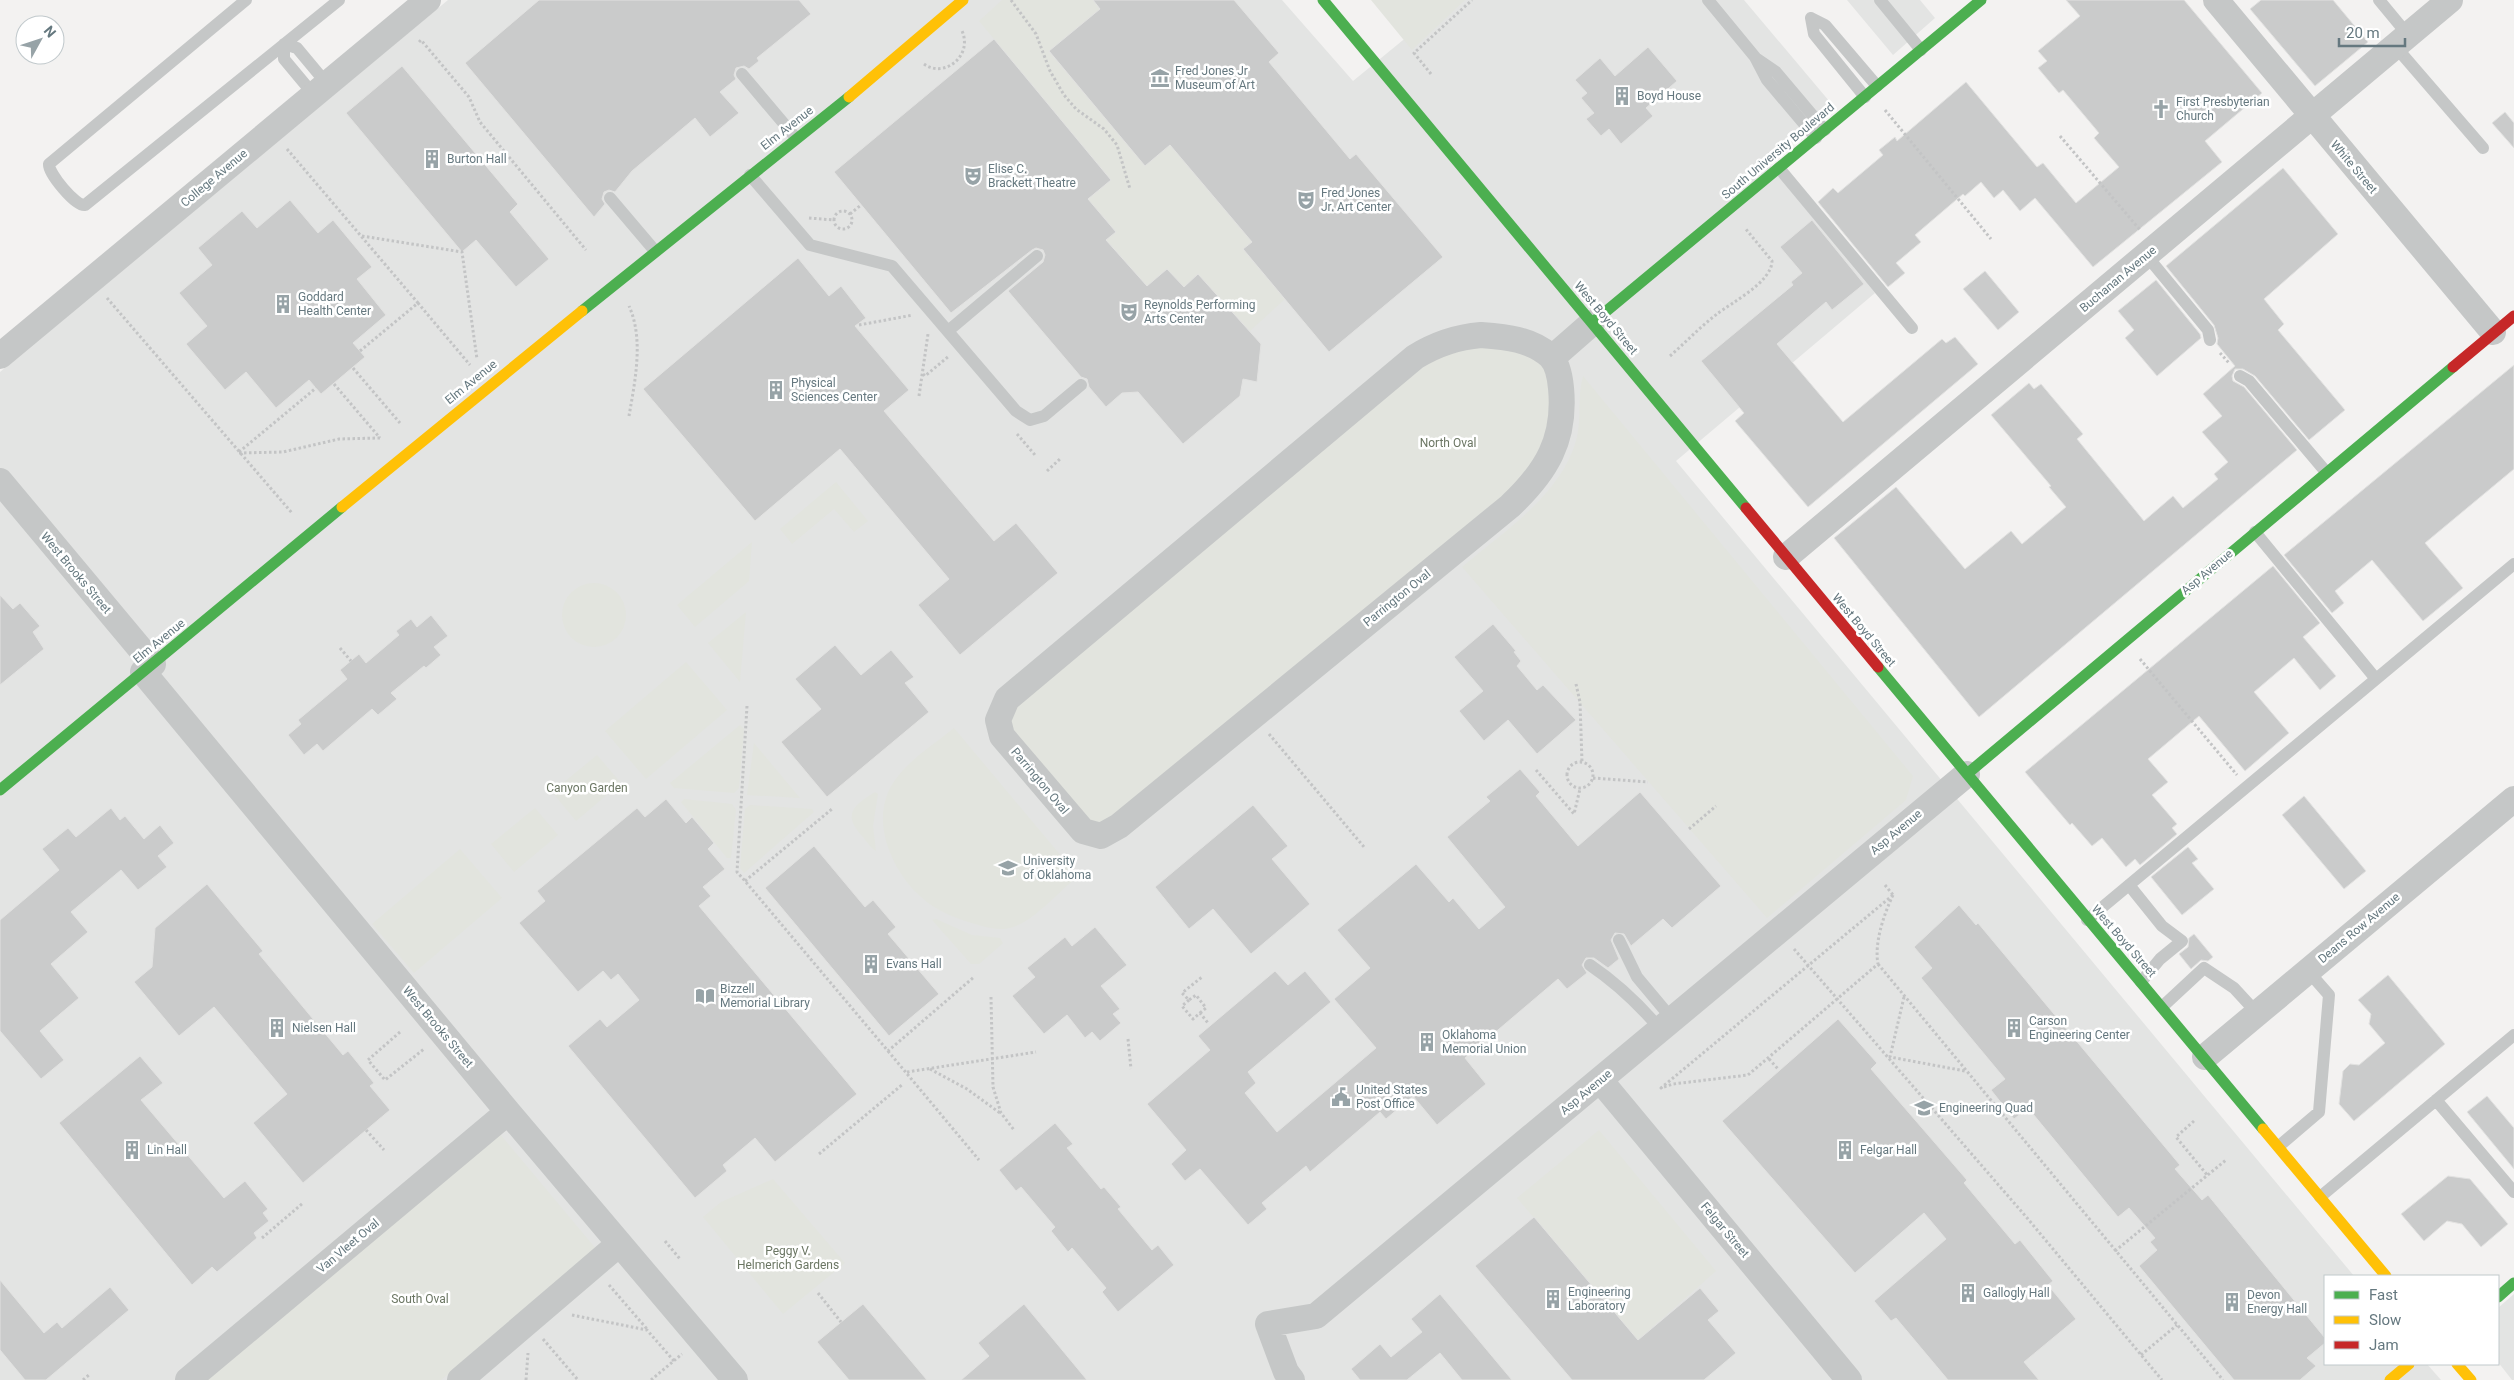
<svg xmlns="http://www.w3.org/2000/svg" width="2514" height="1380" viewBox="0 0 2514 1380" font-family="Roboto,sans-serif">
	<rect width="100%" height="100%" fill="#f3f2f1"/>
	<!-- built -->
	<path fill="#e3e4e3" d="M448,0h834l71,81 99,-81h292l91,108 -67,55 107,130 -199,168 678,815h-29v88h102l14,16h-2441v-1008z
		M1847,0h73l15,18 -42,37z
		M2514,1294v86h-2l-14,-18v-54z"/>
	<!-- green -->
	<path fill="#e2e4de" d="M1002,0h91l7,9 -51,43 96,113 44,-36 -8,29 71,84 -9,7 42,50 -35,32 -52,-56 -14,12 -17,-18 -20,17 -41,-46 10,-8 -14,-17 -9,6h-30l48,-41 -132,-159z
		M1371,0h94l-53,50z
		M1461,337l91,21 -3,101 -430,367 -36,5 -82,-120 6,-12z
		M1583,376l330,400 -7,24 -139,118 -305,-351c41,-35 98,-71 114,-126 6,-21 1,-44 7,-65z
		M836,482l32,39 -14,11 -20,-23 -42,35 -12,-15z
		M752,542l-3,39 -54,46 -18,-22z
		M562 615a32 32 0 1 1 64 0a32 32 0 1 1-64 0Z
		M746,612l-6,70 -32,-39z
		M686,662l41,48 -81,69 -41,-48z
		M740,725l4,4 -5,59 -5,5 -60,-5 -4,-5z
		M954,728l124,148c-18,15 -42,42 -62,50 -14,6 -28,2 -41,-2 -20,-6 -39,-13 -54,-27 -26,-23 -46,-65 -35,-99 10,-31 44,-50 68,-70z
		M754,743l46,55 -53,-3z
		M597,755l24,28 -45,38 -24,-29z
		M875,792l3,2 -5,32 3,25c-5,-3 -9,-9 -13,-14 -20,-22 -12,-30 12,-45z
		M684,799l48,5 4,6 -5,48h-4l-46,-56z
		M750,805l62,4 2,3 -70,61 -4,-5 5,-59z
		M535,808l23,27 -44,37 -23,-28z
		M460,849l42,49 -88,75 -42,-49z
		M936,919l36,16 28,3 3,5 -24,21h-8l-39,-44z
		M1599,1130l117,141 -78,69 -121,-142z
		M500,1134l97,116 -156,130h-237z
		M773,1179l72,84 -62,51 -80,-97 18,-15z"/>
	<!-- building -->
	<path fill="#cacbcb" stroke="#e2e2e1" d="M539,0h260l12,14 -54,44 2,3 -10,8 -5,-3 -8,2 -2,7 2,4 -16,13 19,21 -29,24 -15,-19 -63,53 -17,21 -6,-2 -5,2 -2,7 3,5 -11,13 -129,-154z
		M1093,0h141l45,53 -10,9 81,97 6,-5 87,103 -114,95 -86,-103 9,-7 -82,-97 -25,21 -96,-115 51,-42z
		M2066,0h118l78,93 -57,48 17,21 -129,105 -58,-69 -15,13 -17,-21 -9,8 -13,-16 -16,14 -2,-2 -48,41 6,7 -25,21 9,10 -17,14 -70,-85 15,-14 5,5 45,-38 -4,-5 16,-13 2,4 69,-59 71,85 6,-4 33,40 43,-36 -25,-29 5,-5 -36,-43 -4,3 -21,-25 9,-7 -9,-10 42,-35z
		M2261,0h72l35,42 -53,44 -65,-77z
		M994,39l117,141 -23,19 28,33 -10,8 41,46 20,-17 17,18 14,-13 63,70 -4,38 -14,-3 -3,17 -57,48 -45,-52 -16,1 -16,14 -17,-20 -2,-8 -6,-2 -73,-86 35,-29 2,-7 -2,-5 -7,-2 -4,2 -81,63 -117,-141z
		M1648,47l29,34 -31,27 7,8 -32,28 -12,-15 -8,7 -15,-17 8,-6 -13,-15 6,-5 -12,-13 25,-22 15,18z
		M402,66l116,138 -8,8 39,47 -33,28 -40,-47 -14,12 -116,-139z
		M2505,112l9,11v25l-22,-25z
		M2283,168l55,66 -74,65 20,25 -6,6 67,80 -36,30 -54,-64 -12,-7h-8l-3,7 1,5 11,6 53,63 -318,267 -145,-179 62,-51 69,82 46,-38 11,13 44,-37 -17,-20 2,-1 -60,-71 38,-32 5,6 7,-5 42,50 -6,5 67,82 29,-25 10,12 35,-29 -4,-5 14,-12 -26,-30 20,-16 -19,-22 32,-28 -18,-22 1,-6 -4,-13 -48,-59z
		M290,200l28,33 15,-13 39,47 -15,12 29,36 -33,28 12,14 -44,37 -12,-14 -33,28 -30,-36 -21,18 -39,-46 21,-18 -28,-33 33,-28 -14,-17 44,-37 15,17z
		M1812,220l52,64 -32,26 -6,-8 -49,42 66,78 99,-83 4,4 9,-6 23,27 -170,143 -73,-86 9,-8 -43,-52 92,-76 -2,-3 11,-9 -22,-26z
		M798,258l31,38 12,-10 25,32 -11,8 54,64 -25,21 110,130 22,-18 42,50 -98,82 -42,-50 31,-26 -109,-130 -85,72 -112,-132z
		M1985,271l34,41 -21,18 -35,-41z
		M2156,280l44,54 1,4 -44,38 -32,-38 9,-8 -16,-19z
		M2514,365v104l-89,74 38,45 -40,33 -51,-61 -37,31 9,12 -12,10 -48,-58z
		M2273,566l47,57 -17,14 33,39 -16,14 -26,-32 -40,34 35,41 -44,38 -46,-55 -51,43 20,23 -16,13 25,29 -5,4 5,6 -37,31 -5,-6 -9,8 -24,-29 -10,8 -20,-23 -2,2 -45,-53z
		M0,595l13,14 7,-6 20,23 -7,6 11,17 -44,36z
		M431,615l17,21 -14,11 7,8 -15,13 -2,-2 -33,27 6,6 -19,16 -6,-6 -49,42 -6,-7 -13,11 -16,-20 13,-11 -3,-4 49,-41 -7,-9 19,-16 7,9 33,-28 -3,-4 15,-12 6,8z
		M1493,624l23,27 -2,1 7,9 -4,5 20,24 6,-5 33,35 -39,34 -29,-34 -24,21 -25,-30 24,-20 -29,-34z
		M835,645l26,30 30,-25 23,27 -9,6 24,29 -102,85 -46,-55 40,-33 -26,-30z
		M1520,769l20,23 -4,4 42,50 62,-54 81,94 -49,42 -9,-9 -32,27 -7,-12 -9,-1 -4,7 8,19 -11,9 -14,-10h-8l-4,7 5,8 -20,16 -9,-10 -93,79 21,26 -49,41 -24,-29 -27,23 -6,-7 -70,60 -4,-6 -44,37 5,6 -19,16 -48,-56 -15,12 -14,-17 15,-14 -39,-46 63,-54 -12,-14 77,-65 13,14 17,-14 26,31 -83,70 8,11 -11,10 32,39 99,-84 -42,-49 36,-31 -33,-38 79,-66 33,38 4,-4 26,31 26,-22 -58,-70 43,-36 -4,-4z
		M2304,796l62,75 -22,18 -62,-74z
		M666,799l20,24 6,-6 22,26 -6,6 17,20 -22,18 8,9 -12,10 158,188 -82,68 -20,-24 -32,27 4,6 -32,27 -127,-152 32,-27 7,8 32,-27 -21,-26 -7,6 -8,-9 -25,21 -59,-69 26,-22 -8,-10 100,-83 8,9z
		M1253,805l35,41 -16,13 38,45 -59,50 -38,-45 -24,20 -34,-42z
		M111,808l9,12 5,-4 19,23 16,-14 14,18 -16,13 9,11 -29,23 -17,-20 -50,42 17,20 -37,32 28,34 -39,33 24,29 -23,19 -41,-48v-111l59,-50 -17,-21 26,-21 8,9z
		M814,846l51,61 8,-7 23,27 -8,7 51,60 -50,42 -124,-148z
		M2188,847l10,12 -6,4 22,26 -32,26 -31,-38z
		M207,884l56,67 -4,3 84,101 5,-4 26,32 -4,3 20,24 -87,73 -50,-60 34,-29 -73,-87 -35,29 -45,-54 18,-15 3,-39z
		M1959,905l17,20 2,-2 202,242 -5,4 27,31 6,-5 117,143v5l-18,15 9,8 -16,14h-66l-95,-114 18,-16 -7,-8 5,-4 -26,-30 -11,9 -90,-109 -14,11 -23,-29 14,-11 -84,-101 11,-10 -18,-21z
		M1095,927l32,38 -26,21 19,23 -7,5 8,9 -21,18 -8,-9 -7,6 -18,-23 -23,19 -32,-38 23,-19 -8,-9 38,-31 7,9z
		M2194,934l19,23 -5,4 -7,-1 -10,9 -12,-15 9,-7 1,-9z
		M2388,975l57,69 -91,77 -15,-17 4,-33 7,-7 9,1 26,-22 -16,-19 2,-10 -13,-14z
		M1838,1019l39,44 -6,6 96,111 -3,3 51,61 5,-4 33,41 -5,4 28,34 -52,43 15,18h-91l-52,-62 -5,3 -17,-20 72,-62 -22,-26 -69,60 -133,-152z
		M140,1056l23,27 -22,17 83,98 21,-17 23,28 -5,4 6,8 -15,12 3,5 -40,34 -5,-5 -20,18 -133,-162z
		M2487,1096l27,32v41l-47,-57z
		M1055,1123l18,21 -6,4 34,41 3,-2 17,20 -3,2 34,41 6,-5 16,20 -56,47 -16,-20 4,-4 -34,-40 -4,4 -17,-21 4,-4 -34,-40 -5,4 -17,-21z
		M2448,1176l22,3 38,45 -27,23 -19,-23 -15,-3 -23,20 -23,-27z
		M1534,1217l104,123 62,-52 19,23 -11,9 28,33 -32,27h-132l-97,-114z
		M0,1280l44,53 13,-11 5,6 48,-41 19,23 -83,70h-21l-25,-30z
		M1440,1294l72,86h-50l-22,-27 -33,27h-47l-9,-11 29,-25 11,13 16,-13 15,-12 -11,-13z
		M863,1304l64,76h-78l-32,-38z
		M1024,1304l63,76h-126l28,-24 -11,-13z"/>
	<g fill="none" stroke-linecap="round" stroke-linejoin="round">
		<!-- path -->
		<path stroke="#c3c4c5" stroke-width="3" stroke-dasharray="2.5 2.5" stroke-linecap="butt" d="M1011,0l25,34 14,37 14,24 12,14 28,20 13,16 13,44
			M419,42l2,-2 48,57 11,25 106,128
			M924,64c21,15 49,-9 38,-33
			M1431,74l-17,-21 58,-53
			M1885,110l106,129
			M2060,136l81,95
			M287,149l131,154
			M834 220a9 9 0 1 1 18 0a9 9 0 1 1-18 0Z
			M850,214l11,-9
			M809,218l25,2
			M362,236l100,16 15,107
			M107,298l185,215
			M859,325l54,-10
			M360,351l58,-48 52,62
			M2220,353l9,10
			M1670,356c16,-14 30,-29 47,-42 14,-11 55,-32 55,-53l-27,-33
			M353,368l47,55
			M923,374l2,2 24,-20
			M334,384l46,54
			M919,396l9,-62
			M629,416c6,-35 15,-77 0,-110
			M1017,434l18,21
			M239,452l77,-64
			M239,453l44,-1 56,-13 41,-1
			M1047,471l14,-13
			M340,648l11,13
			M2140,659l97,116
			M1576,684l4,18 2,60
			M747,706l-10,166 8,9 143,170 86,-74
			M1269,734l95,113
			M1567 775a13 13 0 1 1 26 0a13 13 0 1 1-26 0Z
			M1536,770l38,44 6,-25
			M1593,778l55,4
			M1689,829l27,-23
			M745,881l87,-72
			M1885,885l8,10
			M1893,895c-9,19 -19,48 -15,69l-130,111 -75,9 -12,4z
			M1794,949l234,270 134,161
			M1878,964l345,416
			M991,997l2,90 8,26 13,17
			M1904,997l-14,60 75,14
			M1189,1000l-7,6 11,13 7,-6 8,10
			M1200,1013l6,-5 -10,-13 -7,5 -7,-7 20,-16
			M400,1032l-32,28 17,20 39,-31
			M1128,1039l3,30
			M888,1051l91,109
			M1769,1059l10,11
			M930,1069l37,20 33,24
			M907,1072l129,-20
			M2194,1121l-18,16 32,39
			M366,1130l18,20
			M819,1154l84,-70
			M262,1238l41,-35
			M665,1241l15,18
			M2115,1251l111,-91
			M609,1285l38,44
			M818,1293l23,29
			M572,1315l75,15 27,31
			M543,1339l35,41
			M2141,1355l36,-30
			M83,1380l7,-6
			M526,1380l2,-27
			M651,1380l31,-26"/>
		<!-- lane -->
		<path stroke="#c5c7c7" stroke-width="12" d="M246,0l-197,164c-1,9 27,43 36,41l254,-205
			M1708,0l47,57 12,23 49,58
			M1880,0l41,50
			M2379,0l29,35
			M1811,18l3,16 51,63
			M1811,18l14,7 52,61
			M2395,46l88,102
			M1757,59l19,13 49,58
			M742,74l54,64
			M314,95l-30,-36v-15l13,4 30,36
			M1779,168l133,160
			M750,175l60,70 82,21 124,145 14,9 14,-4 37,-31
			M610,198l45,53
			M2146,255l62,75 2,10
			M948,331l89,-75
			M2240,376l9,5 77,91
			M2255,532l121,147
			M2129,885l33,41 20,15 -22,18 -19,23
			M2087,920l427,-356
			M1619,940l18,37 36,43
			M1590,965c28,19 49,39 71,65
			M2162,1007l42,-39 30,20 23,25
			M2436,1100l78,92
			M2279,1146l40,-34 10,-117 -21,-24
			M2320,1197l194,-162"/>
		<!-- street -->
		<path stroke="#c5c7c7" stroke-width="26" d="M2216,0l277,332
			M1481,335c25,2 50,4 69,21 8,8 10,21 11,32 5,52 -15,84 -51,118l-391,320 -18,10 -18,-5 -81,-95 -4,-16 9,-21 408,-342c21,-13 42,-20 66,-22z
			M0,356l428,-356
			M1552,358l40,-35
			M0,481l153,183
			M1786,557l664,-557
			M143,672l365,440 227,268
			M2205,1057l309,-258
			M1600,1080l249,300
			M188,1380l320,-268
			M460,1380l159,-136
			M1292,1380l-6,-8 -18,-48 48,-8 651,-542"/>
		<!-- fast -->
		<path stroke="#4caf50" stroke-width="11" d="M1323,0l423,508
			M582,311l267,-214
			M1592,323l389,-323
			M1878,667l385,462
			M1967,774l486,-407
			M0,790l342,-283
			M2498,1297l16,-14"/>
		<!-- slow -->
		<path stroke="#ffc107" stroke-width="11" d="M849,97l114,-97
			M342,507l240,-196
			M2263,1129l123,147
			M2457,1364l14,16
			M2390,1380l19,-16"/>
		<!-- jam -->
		<path stroke="#c62828" stroke-width="11" d="M2453,367l61,-51
			M1746,508l132,159"/>
	</g>
	<!-- icons -->
	<defs>
		<g id="museum-bare" transform="scale(1.5)"><path d="M0-6L6-3V-2H-6V-3ZM-5-1h2V3h-2ZM-1-1h2V3h-2ZM3-1h2V3H3ZM-6 4H6V6H-6Z" fill="#97a3a7" stroke="#fff" stroke-width="2.5" paint-order="stroke"/></g>
		<g id="building-bare" transform="scale(1.5)"><path d="M-4-6H4V6H1V3H-1V6H-4ZM-2.5-4.3h1.7v1.8h-1.7ZM.8-4.3h1.7v1.8H.8ZM-2.5-1h1.7V.8h-1.7ZM.8-1h1.7V.8H.8Z" fill="#97a3a7" stroke="#fff" stroke-width="2.5" paint-order="stroke"/></g>
		<g id="church-bare" transform="scale(1.5)"><path d="M-1.2-6h2.4v3.5h3.3v2.4h-3.3V6h-2.4V-.1h-3.3v-2.4h3.3Z" fill="#97a3a7" stroke="#fff" stroke-width="2.5" paint-order="stroke"/></g>
		<g id="theatre-bare" transform="scale(1.5)"><path d="M-5-5.5Q0-4 5-5.5V0Q5 5 0 6Q-5 5-5 0ZM-3.3-2.5H-1v1.5H-3.3ZM1-2.5H3.3v1.5H1ZM-2.8 1Q0 5.5 2.8 1Z" fill="#97a3a7" stroke="#fff" stroke-width="2.5" paint-order="stroke"/></g>
		<g id="university-bare" transform="scale(1.5)"><path d="M0-5L7-2L0 1L-7-2ZM-4 1L0 2.5L4 1V4Q0 6-4 4Z" fill="#97a3a7" stroke="#fff" stroke-width="2.5" paint-order="stroke"/></g>
		<g id="library-bare" transform="scale(1.5)"><path d="M-6-4Q-3-5.5-.7-3.5V5Q-3 3-6 4ZM6-4Q3-5.5 .7-3.5V5Q3 3 6 4Z" fill="#97a3a7" stroke="#fff" stroke-width="2.5" paint-order="stroke"/></g>
		<g id="civic-bare" transform="scale(1.5)"><path d="M-.6-6.5H3V-4.5H.6V-3L4-1V1h2V6H-6V1h2V-1L-.6-3ZM-1.2 2.5V6h2.4V2.5Z" fill="#97a3a7" stroke="#fff" stroke-width="2.5" paint-order="stroke"/></g>
	</defs>
	<g fill-rule="evenodd">
		<use href="#museum-bare" x="1160" y="78"/>
		<use href="#building-bare" x="1622" y="96"/>
		<use href="#church-bare" x="2161" y="109"/>
		<use href="#building-bare" x="432" y="159"/>
		<use href="#theatre-bare" x="973" y="176"/>
		<use href="#theatre-bare" x="1306" y="200"/>
		<use href="#building-bare" x="283" y="304"/>
		<use href="#theatre-bare" x="1129" y="312"/>
		<use href="#building-bare" x="776" y="390"/>
		<use href="#university-bare" x="1008" y="868"/>
		<use href="#building-bare" x="871" y="964"/>
		<use href="#library-bare" x="705" y="996"/>
		<use href="#building-bare" x="277" y="1028"/>
		<use href="#building-bare" x="2014" y="1028"/>
		<use href="#building-bare" x="1427" y="1042"/>
		<use href="#civic-bare" x="1341" y="1097"/>
		<use href="#university-bare" x="1924" y="1108"/>
		<use href="#building-bare" x="132" y="1150"/>
		<use href="#building-bare" x="1845" y="1150"/>
		<use href="#building-bare" x="1968" y="1293"/>
		<use href="#building-bare" x="1553" y="1299"/>
		<use href="#building-bare" x="2232" y="1302"/>
	</g>
	<g text-anchor="middle" stroke-width="5" stroke-linejoin="round" paint-order="stroke">
		<!-- poi labels -->
		<g font-size="12" fill="#65787f" stroke="#fff" text-anchor="start">
			<text x="1175" y="75">Fred Jones Jr<tspan x="1175" dy="14">Museum of Art</tspan></text>
			<text x="1637" y="100">Boyd House</text>
			<text x="2176" y="106">First Presbyterian<tspan x="2176" dy="14">Church</tspan></text>
			<text x="447" y="163">Burton Hall</text>
			<text x="988" y="173">Elise C.<tspan x="988" dy="14">Brackett Theatre</tspan></text>
			<text x="1321" y="197">Fred Jones<tspan x="1321" dy="14">Jr. Art Center</tspan></text>
			<text x="298" y="301">Goddard<tspan x="298" dy="14">Health Center</tspan></text>
			<text x="1144" y="309">Reynolds Performing<tspan x="1144" dy="14">Arts Center</tspan></text>
			<text x="791" y="387">Physical<tspan x="791" dy="14">Sciences Center</tspan></text>
			<text x="1023" y="865">University<tspan x="1023" dy="14">of Oklahoma</tspan></text>
			<text x="886" y="968">Evans Hall</text>
			<text x="720" y="993">Bizzell<tspan x="720" dy="14">Memorial Library</tspan></text>
			<text x="2029" y="1025">Carson<tspan x="2029" dy="14">Engineering Center</tspan></text>
			<text x="292" y="1032">Nielsen Hall</text>
			<text x="1442" y="1039">Oklahoma<tspan x="1442" dy="14">Memorial Union</tspan></text>
			<text x="1356" y="1094">United States<tspan x="1356" dy="14">Post Office</tspan></text>
			<text x="1939" y="1112">Engineering Quad</text>
			<text x="147" y="1154">Lin Hall</text>
			<text x="1860" y="1154">Felgar Hall</text>
			<text x="1568" y="1296">Engineering<tspan x="1568" dy="14">Laboratory</tspan></text>
			<text x="1983" y="1297">Gallogly Hall</text>
			<text x="2247" y="1299">Devon<tspan x="2247" dy="14">Energy Hall</tspan></text>
		</g>
		<!-- street labels -->
		<g font-size="12" fill="#65787f" stroke="#fff">
			<text transform="translate(787 128) rotate(-38)" y="4">Elm Avenue</text>
			<text transform="translate(1778 151) rotate(-40)" y="4">South University Boulevard</text>
			<text transform="translate(2354 167) rotate(50)" y="4">White Street</text>
			<text transform="translate(214 178) rotate(-40)" y="4">College Avenue</text>
			<text transform="translate(2118 279) rotate(-40)" y="4">Buchanan Avenue</text>
			<text transform="translate(1606 318) rotate(50)" y="4">West Boyd Street</text>
			<text transform="translate(471 382) rotate(-39)" y="4">Elm Avenue</text>
			<text transform="translate(2207 572) rotate(-40)" y="4">Asp Avenue</text>
			<text transform="translate(76 573) rotate(50)" y="4">West Brooks Street</text>
			<text transform="translate(1397 598) rotate(-39)" y="4">Parrington Oval</text>
			<text transform="translate(1864 630) rotate(50)" y="4">West Boyd Street</text>
			<text transform="translate(159 641) rotate(-39)" y="4">Elm Avenue</text>
			<text transform="translate(1040 781) rotate(50)" y="4">Parrington Oval</text>
			<text transform="translate(1896 832) rotate(-40)" y="4">Asp Avenue</text>
			<text transform="translate(2359 928) rotate(-40)" y="4">Deans Row Avenue</text>
			<text transform="translate(2124 941) rotate(49)" y="4">West Boyd Street</text>
			<text transform="translate(438 1027) rotate(50)" y="4">West Brooks Street</text>
			<text transform="translate(1586 1092) rotate(-40)" y="4">Asp Avenue</text>
			<text transform="translate(1725 1230) rotate(50)" y="4">Felgar Street</text>
			<text transform="translate(348 1246) rotate(-40)" y="4">Van Vleet Oval</text>
		</g>
		<!-- park labels -->
		<g font-size="12" fill="#6b7663" stroke="#fff">
			<text x="1448" y="447">North Oval</text>
			<text x="587" y="792">Canyon Garden</text>
			<text x="788" y="1255">Peggy V.<tspan x="788" dy="14">Helmerich Gardens</tspan></text>
			<text x="420" y="1303">South Oval</text>
		</g>
	</g>
	<!-- legend -->
	<rect x="2324" y="1275" width="175" height="90" fill="#ffffff" stroke="#c1c9cc"/>
	<rect x="2334" y="1291" width="25" height="8" fill="#4caf50" stroke="#c1c9cc"/>
	<text x="2369" y="1300" font-size="15" fill="#65787f">Fast</text>
	<rect x="2334" y="1316" width="25" height="8" fill="#ffc107" stroke="#c1c9cc"/>
	<text x="2369" y="1325" font-size="15" fill="#65787f">Slow</text>
	<rect x="2334" y="1341" width="25" height="8" fill="#c62828" stroke="#c1c9cc"/>
	<text x="2369" y="1350" font-size="15" fill="#65787f">Jam</text>
	<!-- north arrow -->
	<g transform="translate(40 40) rotate(50)"><circle r="24" fill="#ffffff" stroke="#c1c9cc"/>
	<path d="M0-4L9 19L0 12L-9 19Z" fill="#97a3a7"/>
	<text y="-8" font-size="14" font-weight="bold" text-anchor="middle" fill="#65787f">N</text>
	</g>
	<!-- scale -->
	<path d="M2339 38v8h66v-8" fill="none" stroke="#65787f" stroke-width="2.5"/>
	<text x="2346" y="38" font-size="15" fill="#65787f" stroke="#ffffff" stroke-width="4" paint-order="stroke">20 m</text>
</svg>
